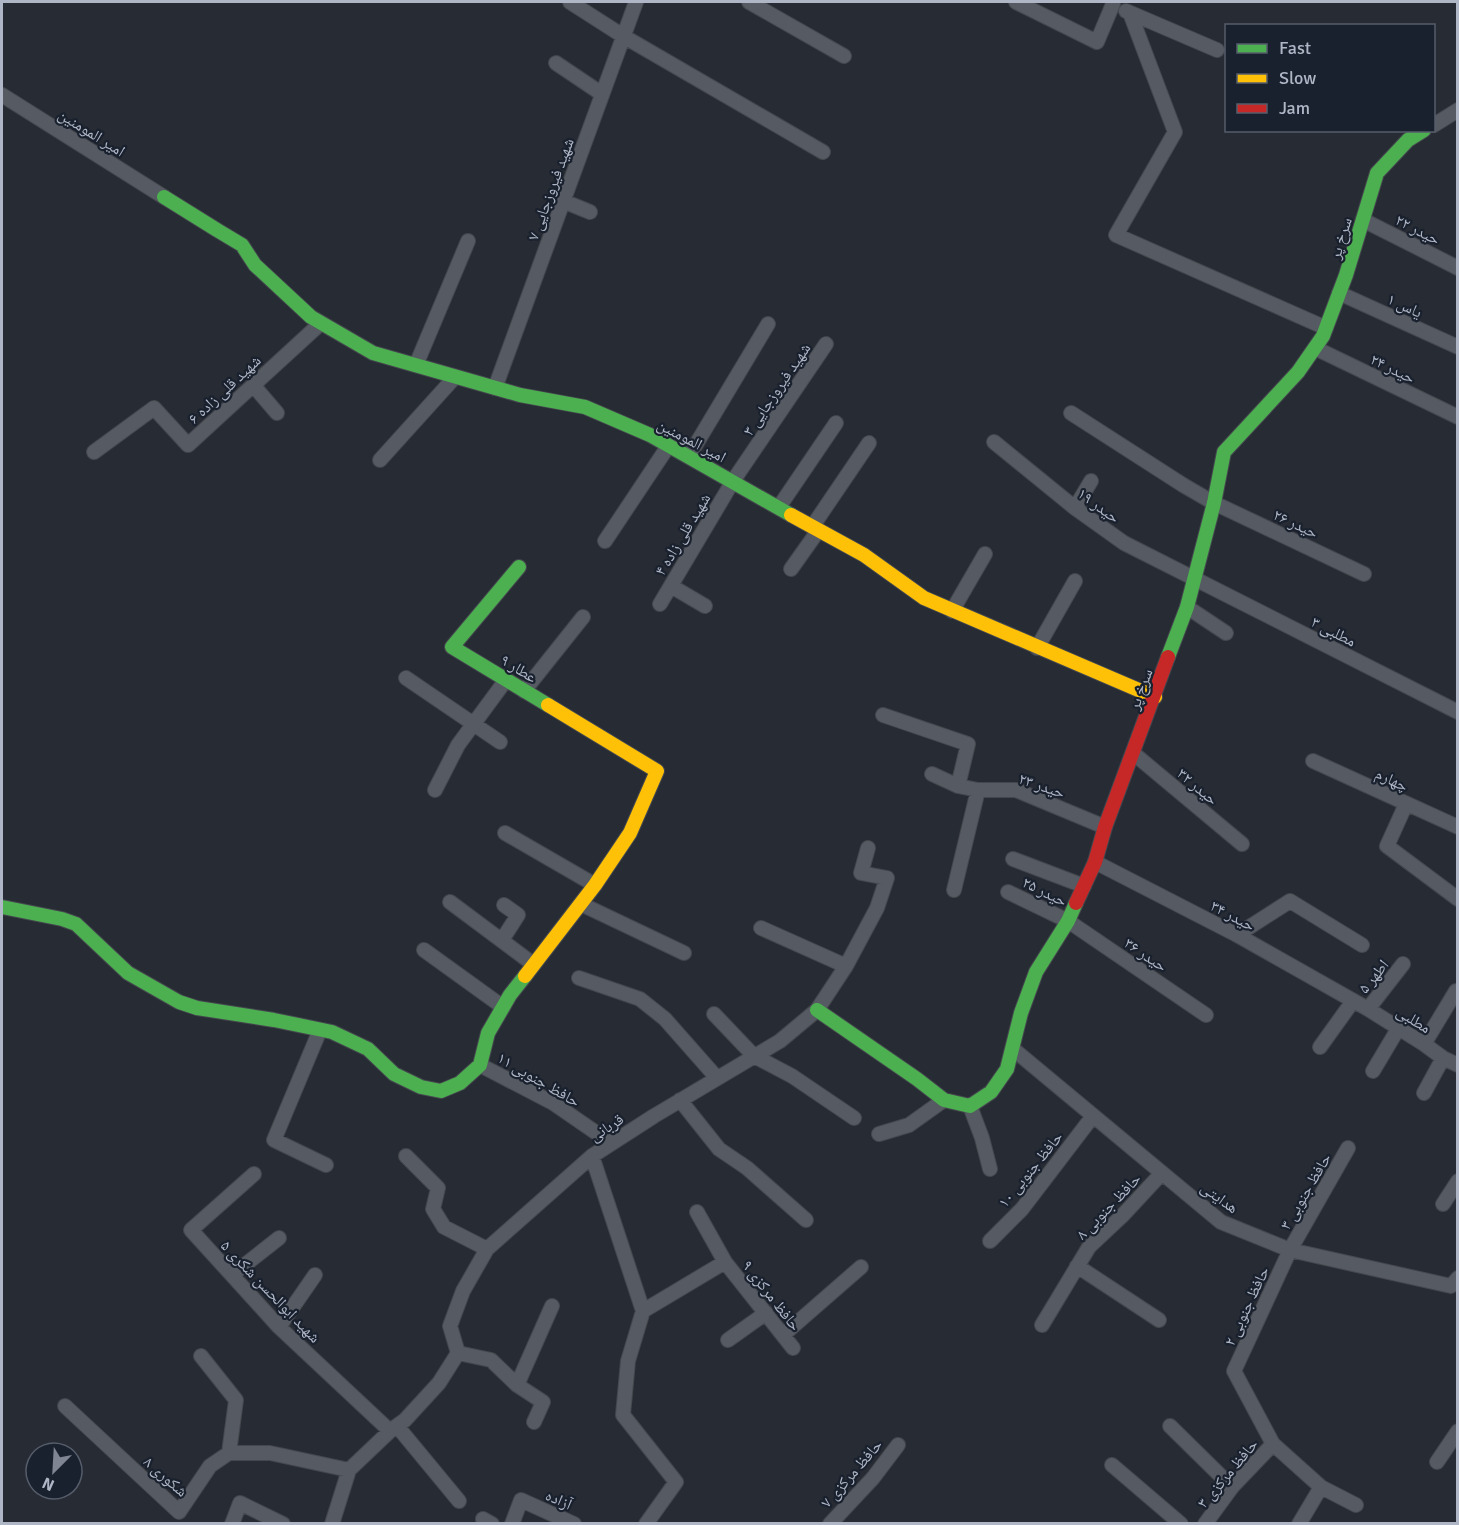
<svg xmlns="http://www.w3.org/2000/svg" width="1459" height="1525" viewBox="0 0 1459 1525" font-family="Signika,'Noto Naskh Arabic',sans-serif">
	<rect width="100%" height="100%" fill="#272b33"/>
	<g fill="none" stroke-linecap="round" stroke-linejoin="round">
		<!-- street casing -->
		<g stroke="#44474e" stroke-width="16">
			<path id="street" d="M570,2l53,34 200,116
				M749,2l95,54
				M1016,2l81,40 16,-38
				M1126,11l91,39
				M1130,13l45,119 -59,103 210,93
				M556,63l46,31
				M2,95l162,102
				M1434,125l24,-15
				M563,201l27,11
				M1363,220l95,48
				M1339,293l119,54
				M1315,348l143,69
				M416,365l52,-124
				M253,385l24,28
				M495,388l141,-386
				M1071,413l112,72 31,18 150,71
				M994,442l81,66 49,35 334,169
				M94,452l60,-44 34,37 133,-122
				M689,456l79,-132
				M380,460l75,-83
				M779,507l57,-84
				M1075,508l16,-27
				M812,527l57,-84
				M605,541l64,-96
				M791,569l27,-38
				M671,586l34,20
				M660,604l73,-123 93,-137
				M1187,607l39,26
				M952,611l33,-57
				M1037,648l38,-67
				M406,678l94,64
				M524,691l59,-74
				M883,715l85,29 -10,42
				M1133,753l109,91
				M1313,761l145,66
				M932,774l26,12 20,4h38l89,37
				M435,790l23,-45 48,-65
				M1406,804l-19,42 71,53
				M505,833l90,52
				M1013,859l71,27
				M1095,862l142,73 131,74 56,35 19,14 15,7
				M954,890l24,-100
				M1008,892l60,29 138,94
				M450,902l83,62
				M581,904l103,49
				M761,928l85,38
				M1237,935l53,-34 72,44
				M502,940l16,-25 -14,-10
				M424,950l79,57
				M579,978l61,21 25,20 52,59
				M1368,1009l35,-45
				M714,1014l40,42 38,20 62,42
				M320,1030l-46,110 52,25
				M1424,1044l32,-53
				M1320,1047l33,-46
				M1013,1049l208,173 69,28 161,36 7,-8
				M480,1065l73,38 58,40
				M1373,1071l25,-42
				M1424,1093l19,-35
				M680,1100l39,49 28,19 59,52
				M970,1106l12,32 8,31
				M879,1134l30,-9 35,-25
				M1348,1148l-58,102 -56,121 39,73 48,43 35,18
				M406,1156l32,32 -5,21 11,18 43,22
				M592,1156l51,155 -15,50 -5,54 53,67 -30,42
				M254,1174l-63,56 88,97 111,104
				M1443,1204l15,-23
				M697,1212l28,50 68,86
				M990,1241l32,-32 71,-93
				M1077,1266l82,54
				M232,1275l47,-37
				M643,1311l82,-49
				M1042,1325l47,-78 33,-31 40,-43
				M279,1327l36,-52
				M783,1335l78,-68
				M728,1340l38,-27
				M458,1353l33,7 26,25 26,17 -9,20
				M201,1356l35,44 -7,53
				M517,1385l35,-79
				M65,1406l114,106 31,-46 19,-13h41l79,17
				M397,1426l62,75
				M1170,1426l62,61
				M1437,1462l21,-31
				M1112,1465l69,59
				M483,1519l9,5
				M232,1524l8,-21 43,21
				M332,1524l17,-54 41,-39 15,-11 34,-37 19,-30 -8,-27 13,-35 24,-42 105,-93 62,-40 126,-75 37,-31 29,-44 31,-58 10,-30 -26,-5 7,-25
				M512,1524l9,-24 53,24
				M830,1524l43,-46 25,-33
				M1205,1524l27,-37 41,-43
				M1299,1524l22,-37"/>
		</g>
		<!-- fast casing -->
		<g stroke="#44474e" stroke-width="16">
			<path id="fast" d="M164,197l53,33
				M217,230l25,15 13,20 56,52 62,36 147,42 65,12 65,28 141,80
				M519,567l-67,80 96,58
				M1168,657l19,-50 27,-104 10,-51 74,-80 25,-36 23,-61 31,-102 31,-33 16,-10
				M2,907l60,12 14,5 52,49 51,29 18,6 77,12 58,12 36,17 26,25 27,13 20,4 19,-8 20,-18 8,-32 22,-38 15,-19
				M817,1010l100,69 27,21 26,6 21,-14 16,-23 14,-56 15,-41 32,-51 8,-18"/>
		</g>
		<!-- slow casing -->
		<g stroke="#44474e" stroke-width="16">
			<path id="slow" d="M791,515l73,40 60,43 231,99
				M525,976l70,-91 35,-52 27,-62 -109,-66"/>
		</g>
		<!-- jam casing -->
		<g stroke="#44474e" stroke-width="16">
			<path id="jam" d="M1076,903l19,-41 10,-35 63,-170"/>
		</g>
		<!-- street -->
		<use href="#street" stroke="#565a62" stroke-width="14"/>
		<!-- fast -->
		<use href="#fast" stroke="#4caf50" stroke-width="14"/>
		<!-- slow -->
		<use href="#slow" stroke="#ffc107" stroke-width="14"/>
		<!-- jam -->
		<use href="#jam" stroke="#c62828" stroke-width="14"/>
	</g>
	<g text-anchor="middle" stroke-width="4.5" stroke-linejoin="round" paint-order="stroke">
		<!-- street labels -->
		<g font-size="16" fill="#afb6c6" stroke="#1a212e">
			<text transform="translate(92 132) rotate(32)" y="6">امیر المومنین</text>
			<text transform="translate(550 189) rotate(-70)" y="6">شهید فیروزجایی ۷</text>
			<text transform="translate(1418 229) rotate(27)" y="6">حیدر ۲۲</text>
			<text transform="translate(1340 238) rotate(-73)" y="6">سرخ پر</text>
			<text transform="translate(1405 305) rotate(25)" y="6">یاس ۱</text>
			<text transform="translate(1393 368) rotate(26)" y="6">حیدر ۲۴</text>
			<text transform="translate(224 389) rotate(-43)" y="6">شهید قلی زاده ۶</text>
			<text transform="translate(776 389) rotate(-56)" y="6">شهید فیروزجایی ۳</text>
			<text transform="translate(692 440) rotate(28)" y="6">امیر المومنین</text>
			<text transform="translate(1099 505) rotate(36)" y="6">حیدر ۱۹</text>
			<text transform="translate(1296 523) rotate(25)" y="6">حیدر ۲۶</text>
			<text transform="translate(682 534) rotate(-59)" y="6">شهید قلی زاده ۴</text>
			<text transform="translate(1334 631) rotate(27)" y="6">مطلبی ۳</text>
			<text transform="translate(519 668) rotate(31)" y="6">عطار ۹</text>
			<text transform="translate(1140 689) rotate(-70)" y="6">سرخ پر</text>
			<text transform="translate(1392 779) rotate(25)" y="6">چهارم</text>
			<text transform="translate(1042 785) rotate(19)" y="6">حیدر ۲۳</text>
			<text transform="translate(1198 786) rotate(40)" y="6">حیدر ۳۲</text>
			<text transform="translate(1045 891) rotate(26)" y="6">حیدر ۲۵</text>
			<text transform="translate(1233 915) rotate(28)" y="6">حیدر ۳۴</text>
			<text transform="translate(1146 954) rotate(34)" y="6">حیدر ۳۶</text>
			<text transform="translate(1373 976) rotate(-51)" y="6">اطهر ۵</text>
			<text transform="translate(1414 1019) rotate(32)" y="6">مطلبی</text>
			<text transform="translate(539 1079) rotate(30)" y="6">حافظ جنوبی ۱۱</text>
			<text transform="translate(606 1127) rotate(-33)" y="6">قربانی</text>
			<text transform="translate(1030 1169) rotate(-51)" y="6">حافظ جنوبی ۱۰</text>
			<text transform="translate(1305 1191) rotate(-60)" y="6">حافظ جنوبی ۳</text>
			<text transform="translate(1220 1197) rotate(36)" y="6">هدایتی</text>
			<text transform="translate(1108 1206) rotate(-46)" y="6">حافظ جنوبی ۸</text>
			<text transform="translate(271 1291) rotate(46)" y="6">شهید ابوالحسن شکری ۵</text>
			<text transform="translate(772 1295) rotate(52)" y="6">حافظ مرکزی ۹</text>
			<text transform="translate(1246 1306) rotate(-65)" y="6">حافظ جنوبی ۲</text>
			<text transform="translate(851 1473) rotate(-49)" y="6">حافظ مرکزی ۷</text>
			<text transform="translate(1227 1473) rotate(-50)" y="6">حافظ مرکزی ۳</text>
			<text transform="translate(166 1476) rotate(41)" y="6">شکوری ۸</text>
			<text transform="translate(559 1499) rotate(24)" y="6">آزاده</text>
		</g>
	</g>
	<!-- border -->
	<rect width="1459" height="1525" fill="none" stroke="#afb6c6" stroke-width="6"/>
	<!-- legend -->
	<rect x="1225" y="24" width="210" height="108" fill="#1a212e" stroke="#565d6b" stroke-width="1.5"/>
	<rect x="1237" y="44" width="30" height="9" fill="#4caf50" stroke="#565d6b" stroke-width="1.5"/>
	<text x="1279" y="54" font-size="18" fill="#afb6c6">Fast</text>
	<rect x="1237" y="74" width="30" height="9" fill="#ffc107" stroke="#565d6b" stroke-width="1.5"/>
	<text x="1279" y="84" font-size="18" fill="#afb6c6">Slow</text>
	<rect x="1237" y="104" width="30" height="9" fill="#c62828" stroke="#565d6b" stroke-width="1.5"/>
	<text x="1279" y="114" font-size="18" fill="#afb6c6">Jam</text>
	<!-- north arrow -->
	<g transform="translate(54 1471) rotate(204)"><circle r="28" fill="#1a212e" stroke="#565d6b" stroke-width="1.5"/>
	<path d="M0-4.5L10 22L0 15L-10 22Z" fill="#7f8593"/>
	<text y="-9" font-size="16" font-weight="bold" text-anchor="middle" fill="#afb6c6">N</text>
	</g>
</svg>
